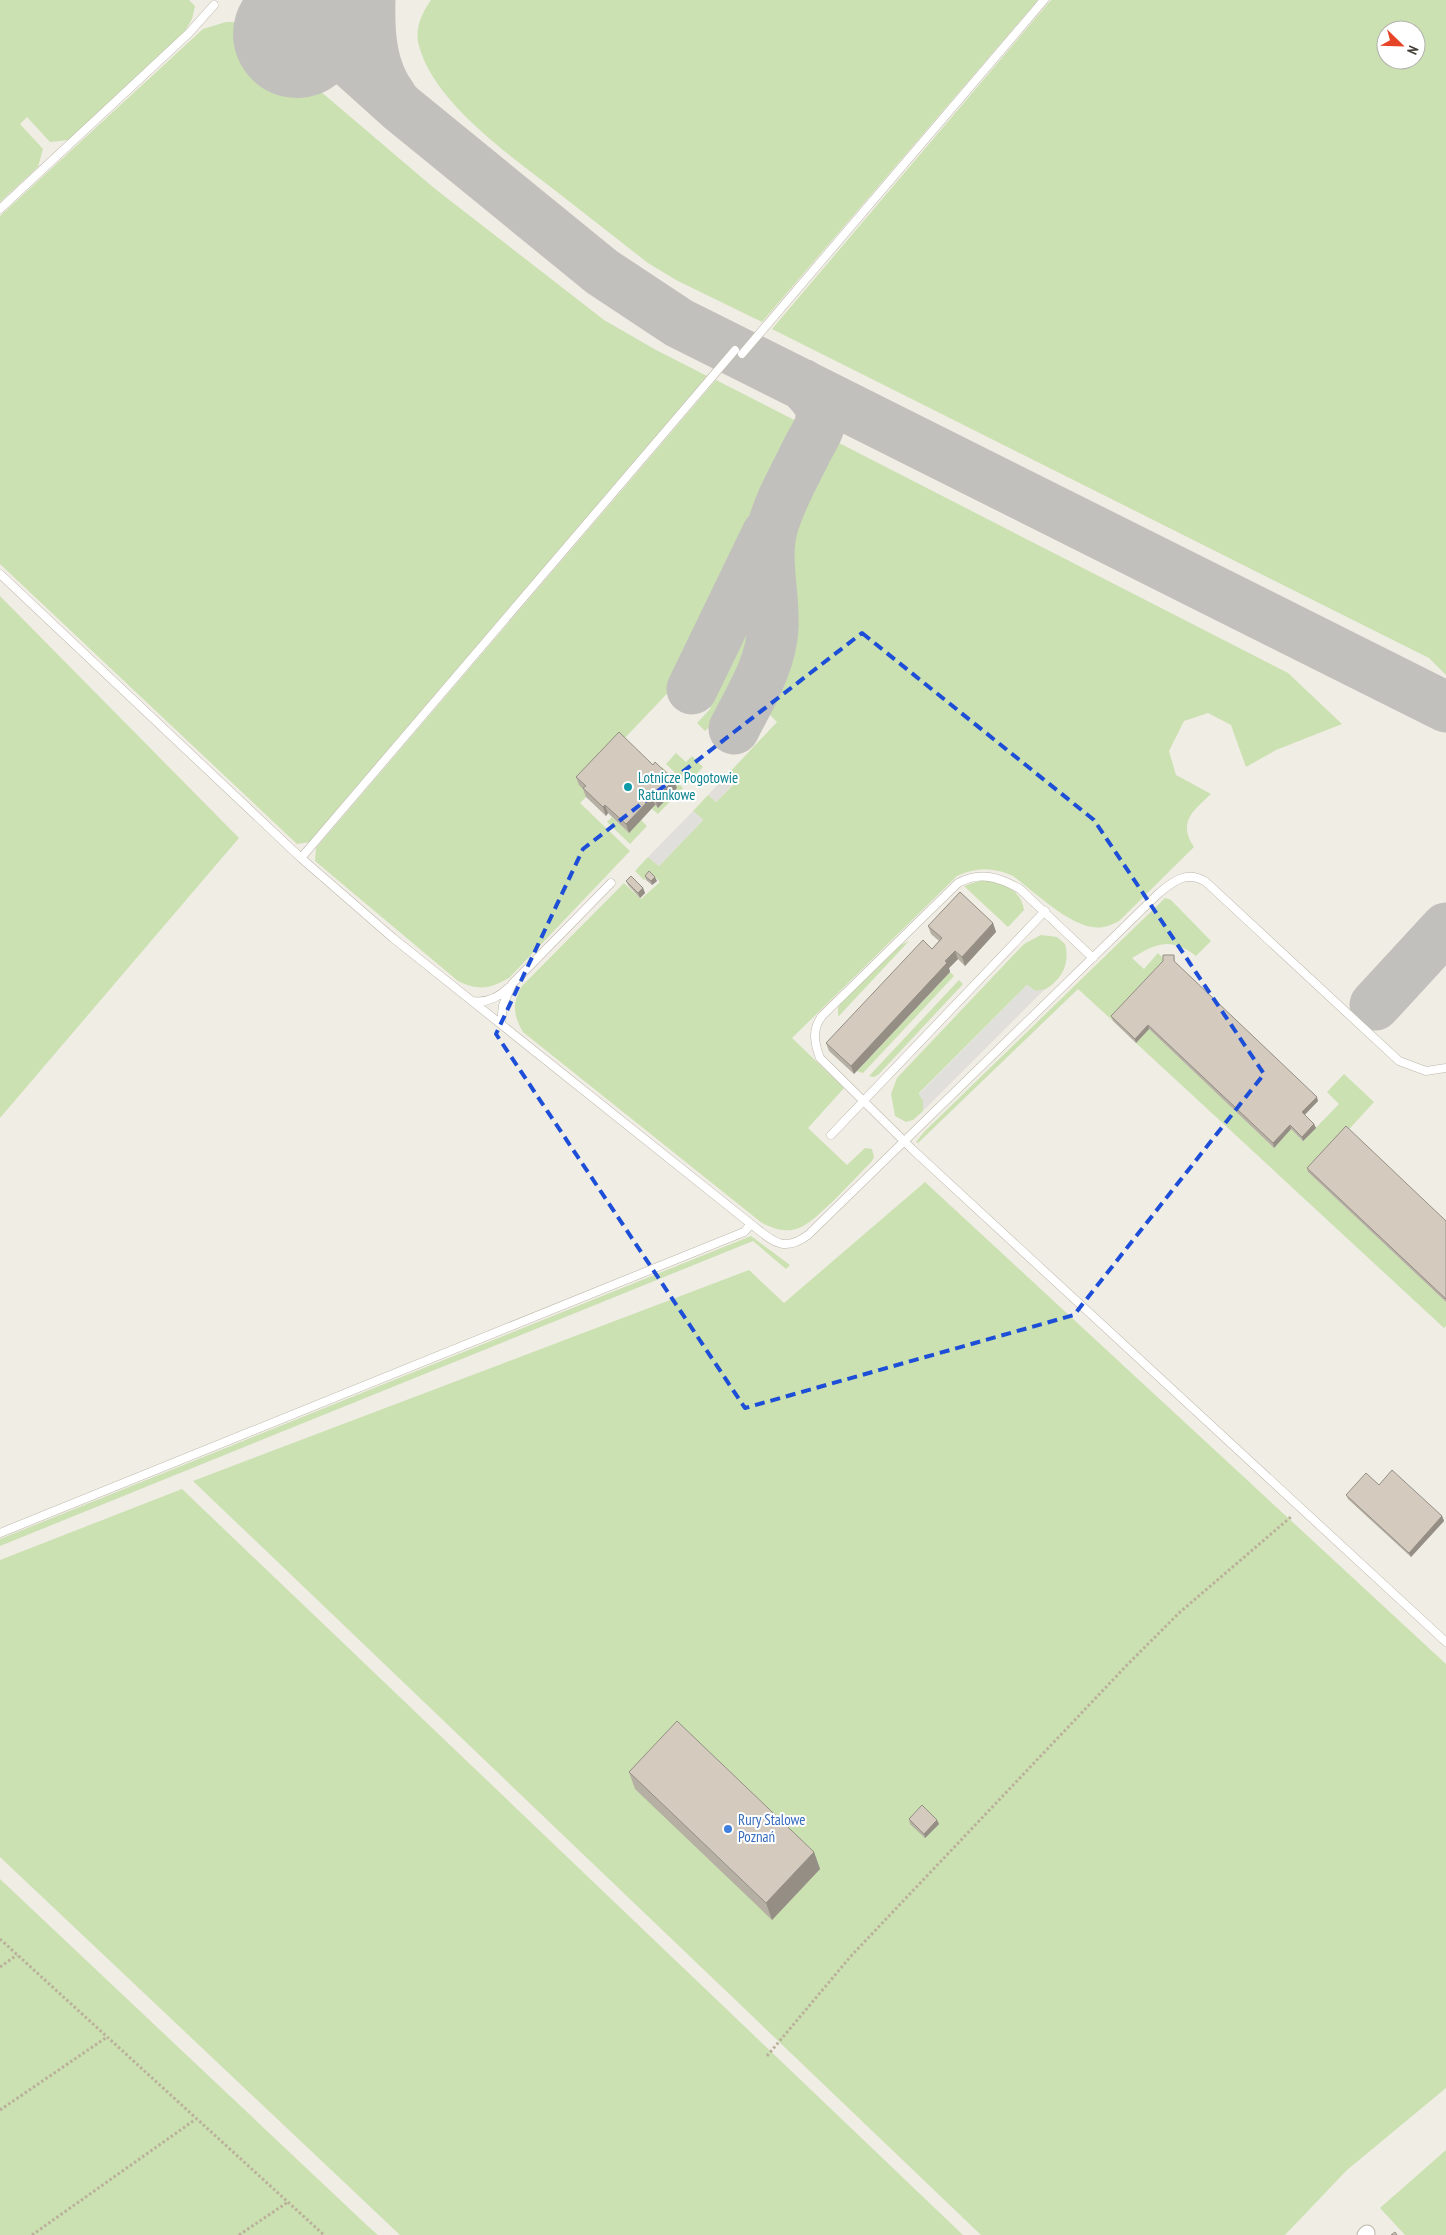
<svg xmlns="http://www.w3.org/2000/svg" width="1446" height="2235" viewBox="0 0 1446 2235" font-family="'PT Sans Narrow',sans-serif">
	<rect width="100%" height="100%" fill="#f0ede5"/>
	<!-- industrial -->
	<path fill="#e2ded9" d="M727,775l8,7 -19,20 -8,-7z"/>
	<!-- green -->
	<path fill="#cbe1b1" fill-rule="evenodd" d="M0,0h189l6,6 -3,13 -7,12 -117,109 -18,2 -23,-25 -7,7 23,25 -5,18 -38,35z
		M431,0h607l-276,322 -86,-42 -28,-17c-32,-25 -64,-50 -96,-75 -44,-34 -118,-86 -133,-142 -5,-17 3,-33 12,-46z
		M1051,0h395v675l-17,-17 -657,-329zM1386,30h30v30h-30z
		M226,22h13l195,166 170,132 52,30 51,26 -398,466 -12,2 -297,-280v-348l203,-187z
		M716,380l572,293 54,51 -66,26 -30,17 -15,-42 -23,-12 -24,8 -15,30 7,24 35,19c-17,16 -34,28 -17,53l-75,74c-8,4 -16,8 -26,6 -26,-3 -58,-35 -80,-51 -19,-9 -37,-9 -56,0l-165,162 52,50 -36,40 39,37 18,-17 7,1 2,8 -2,4c-14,14 -57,62 -73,67 -13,5 -25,1 -37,-5l-239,-191c-10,-17 -11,-29 -1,-46l102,-103 17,16 19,-17 -9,-9 -7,7 -9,-9 13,-14 11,9 44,-46 -10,-9 15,-16 8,7 19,-19 -8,-8 50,-53 -11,-11 -25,25 -21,-20 -15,15 -8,-8 14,-15 -30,-29 -101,106 9,9 -9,9 50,48 -120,126c-19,12 -32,14 -52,4l-143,-120 1,-13z
		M0,596l239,242 -239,280z
		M676,753l10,9 6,-6 11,11 -16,17 -21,-20z
		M662,767l21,21 -25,26 -6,-5 3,-4 3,3 19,-19 -18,-18z
		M612,817l17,16 12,-13 6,6 -17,18 -23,-22z
		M982,880c20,0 39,10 42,30l-16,17 -44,-41z
		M1165,898l6,2 40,41 -15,15c-25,-19 -39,-13 -64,2l12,11 14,-16 7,7 -52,61 -35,-32 -160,154 -2,-1 8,-10z
		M1041,935l16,2 8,7c6,21 -5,39 -25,48l-5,-1 -8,-6 -108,108 4,7v11l-10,9 -7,2 -11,-6 -4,-22 6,-16 127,-134z
		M909,941l-71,76v-10l3,-4 58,-57z
		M950,972l4,4 -91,97 -6,-2z
		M959,980l4,4 -84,90 -5,3 -5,-1z
		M1149,1029l125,119 17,-19 12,12 36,-37 -12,-12 17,-18 30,28 -65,71 137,129v24l-2,2 -308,-285z
		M925,1182l521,482v424l-99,82 -62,65h-304l-788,-754 556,-211 35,33z
		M751,1236l39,29 -4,4 -33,-28 -753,305v-7z
		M182,1489l781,746h-563l-400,-378v-297z
		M0,1879l372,351 6,5h-378z
		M1446,2150v85h-41l-25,-27z"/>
	<!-- parking -->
	<path fill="#e1dfdc" d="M693,811l10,9 -44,46 -11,-9z
		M1027,985l8,6 10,-2 -122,122v-10l-4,-7z"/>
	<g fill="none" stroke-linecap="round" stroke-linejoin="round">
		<!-- taxiway -->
		<path stroke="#c2c0bc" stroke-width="51" d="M281,0l120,108 201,164 77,51 767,384
			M370,0c-1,34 1,69 22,97
			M692,689l75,-155
			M734,729c16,-32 37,-64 39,-101 2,-33 -9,-67 -1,-99 7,-27 23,-54 35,-79 5,-10 15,-24 14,-35 0,-13 -11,-23 -19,-31
			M1375,1005l71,-77"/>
		<!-- runway -->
		<path stroke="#c2c0bc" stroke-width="128" d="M297,34l29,-34"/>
		<!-- service casing -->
		<g stroke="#beb7ab" stroke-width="9">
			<path id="service" d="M0,209l189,-176 25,-28
				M742,354l302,-354
				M0,574l301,284 92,80 358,286c21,16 31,30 57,11l350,-341c15,-13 29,-24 48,-12l193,179 27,10 20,-3
				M301,858l434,-508
				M1093,958l-73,-69c-21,-12 -40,-18 -62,-6l-136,133c-10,13 -8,26 -2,42l92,91 534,493
				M472,1001c14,2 26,-3 36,-13
				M501,1024l2,-19 9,-21 99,-101
				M831,1135l214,-224
				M0,1533l744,-301 7,-8"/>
		</g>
		<!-- minor casing -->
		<g stroke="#beb7ab" stroke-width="17">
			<path id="minor" d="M1365,2235l2,-2"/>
		</g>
		<!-- path -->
		<path stroke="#bbb09b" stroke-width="3" stroke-dasharray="2.5 2.5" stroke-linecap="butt" d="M0,1939l324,296
			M0,1967l17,-12
			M767,2056l84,-100 276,-291 52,-52 113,-97
			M0,2110l107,-73
			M32,2235l164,-116
			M239,2235l49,-33"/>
		<!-- service -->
		<use href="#service" stroke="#fff" stroke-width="8"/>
		<!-- minor -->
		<use href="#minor" stroke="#fff" stroke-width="15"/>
	</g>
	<!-- wall -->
	<path fill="#b6afa3" d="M576,777l101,11 -19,20 -3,-3 -26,28 -21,-20 -2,3 -20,-19 -3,-8 -4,-4z
		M645,876l12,5 -5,4 -6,-5z
		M626,881l17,7 2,5 -5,5 -12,-13z
		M993,923l3,9 -31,34 -7,-7 -9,9 1,4 -96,102 -25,-23 -3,-8 106,-94 7,-8 -8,-7 -3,-8z
		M1174,955l1,8 143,138 -13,14 9,9 2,4 -13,13 -12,-12 -17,19 -125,-119 -13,14 -23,-22 -2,-5z
		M1307,1168l139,53v81l-138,-130z
		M1379,1485l63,31 2,5 -33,36 -63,-58 -2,-4z
		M629,1772l185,80 6,17 -48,51 -137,-131z
		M909,1819l30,5 -14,14 -15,-14z"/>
	<!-- shaded-wall -->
	<path fill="#948e85" d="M674,780l3,8 -19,20 -3,-9z
		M652,797l3,8 -26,28 -3,-9z
		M605,805l3,8 -2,3 -3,-9z
		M655,877l2,4 -5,4 -1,-4z
		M643,888l2,5 -5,5 -2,-5z
		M993,923l3,9 -31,34 -3,-9z
		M955,951l3,8 -9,9 1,4 -96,102 -3,-8z
		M1148,1025l1,4 -13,14 -1,-4z
		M1317,1097l1,4 -15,15 -1,-4z
		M1314,1124l2,4 -13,13 -1,-4z
		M1290,1125l1,4 -17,19 -1,-5z
		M1442,1516l2,5 -33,36 -2,-4z
		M937,1820l2,4 -14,14 -1,-4z
		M814,1852l6,17 -48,51 -6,-17z"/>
	<!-- building -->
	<path fill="#d4cbbe" stroke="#948e85" d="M619,732l34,33 2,-3 19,18 -19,19 -3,-2 -26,27 -21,-19 -2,2 -20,-19 3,-2 -10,-9z
		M649,871l6,6 -4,4 -6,-5z
		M631,876l12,12 -5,5 -12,-12z
		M960,892l33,31 -31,34 -7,-6 -10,10 2,2 -96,103 -25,-23 97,-103 9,9 10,-11 -14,-12z
		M1163,955h11v6l143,136 -15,15 12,12 -12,13 -12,-12 -17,18 -125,-118 -13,14 -24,-23 52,-55z
		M1346,1126l100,95v78l-139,-131z
		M1392,1470l50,46 -33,37 -63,-58 20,-22 13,12z
		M677,1721l137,131 -48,51 -137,-131z
		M922,1805l15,15 -13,14 -15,-15z
		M1395,2232l2,3h-6z"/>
	<!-- marked area -->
	<path fill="none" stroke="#1d4ed8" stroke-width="4" stroke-dasharray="10 6" stroke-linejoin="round" d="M862,633l232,187 170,254 -190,241 -329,93 -249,-374 87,-185z"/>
	<!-- markers -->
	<circle fill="#0f9aa8" stroke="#fff" stroke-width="2" cx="628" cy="787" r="5"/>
	<circle fill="#3f7fe0" stroke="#fff" stroke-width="2" cx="728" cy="1829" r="5"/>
	<g text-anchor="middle" stroke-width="4" stroke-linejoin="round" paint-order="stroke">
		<!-- culture labels -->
		<g font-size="15" fill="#0d838f" stroke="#fff" text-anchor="start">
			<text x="638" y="783">Lotnicze Pogotowie<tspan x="638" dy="17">Ratunkowe</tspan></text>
		</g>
		<!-- shop labels -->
		<g font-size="15" fill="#366cbe" stroke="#fff" text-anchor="start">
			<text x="738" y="1825">Rury Stalowe<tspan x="738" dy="17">Poznań</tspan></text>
		</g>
	</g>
	<!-- north arrow -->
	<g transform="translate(1401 45) rotate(113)"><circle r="24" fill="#ffffff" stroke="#b3b1ae"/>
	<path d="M0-4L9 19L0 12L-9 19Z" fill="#e54427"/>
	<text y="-8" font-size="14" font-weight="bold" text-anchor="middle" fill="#423d35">N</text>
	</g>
</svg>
